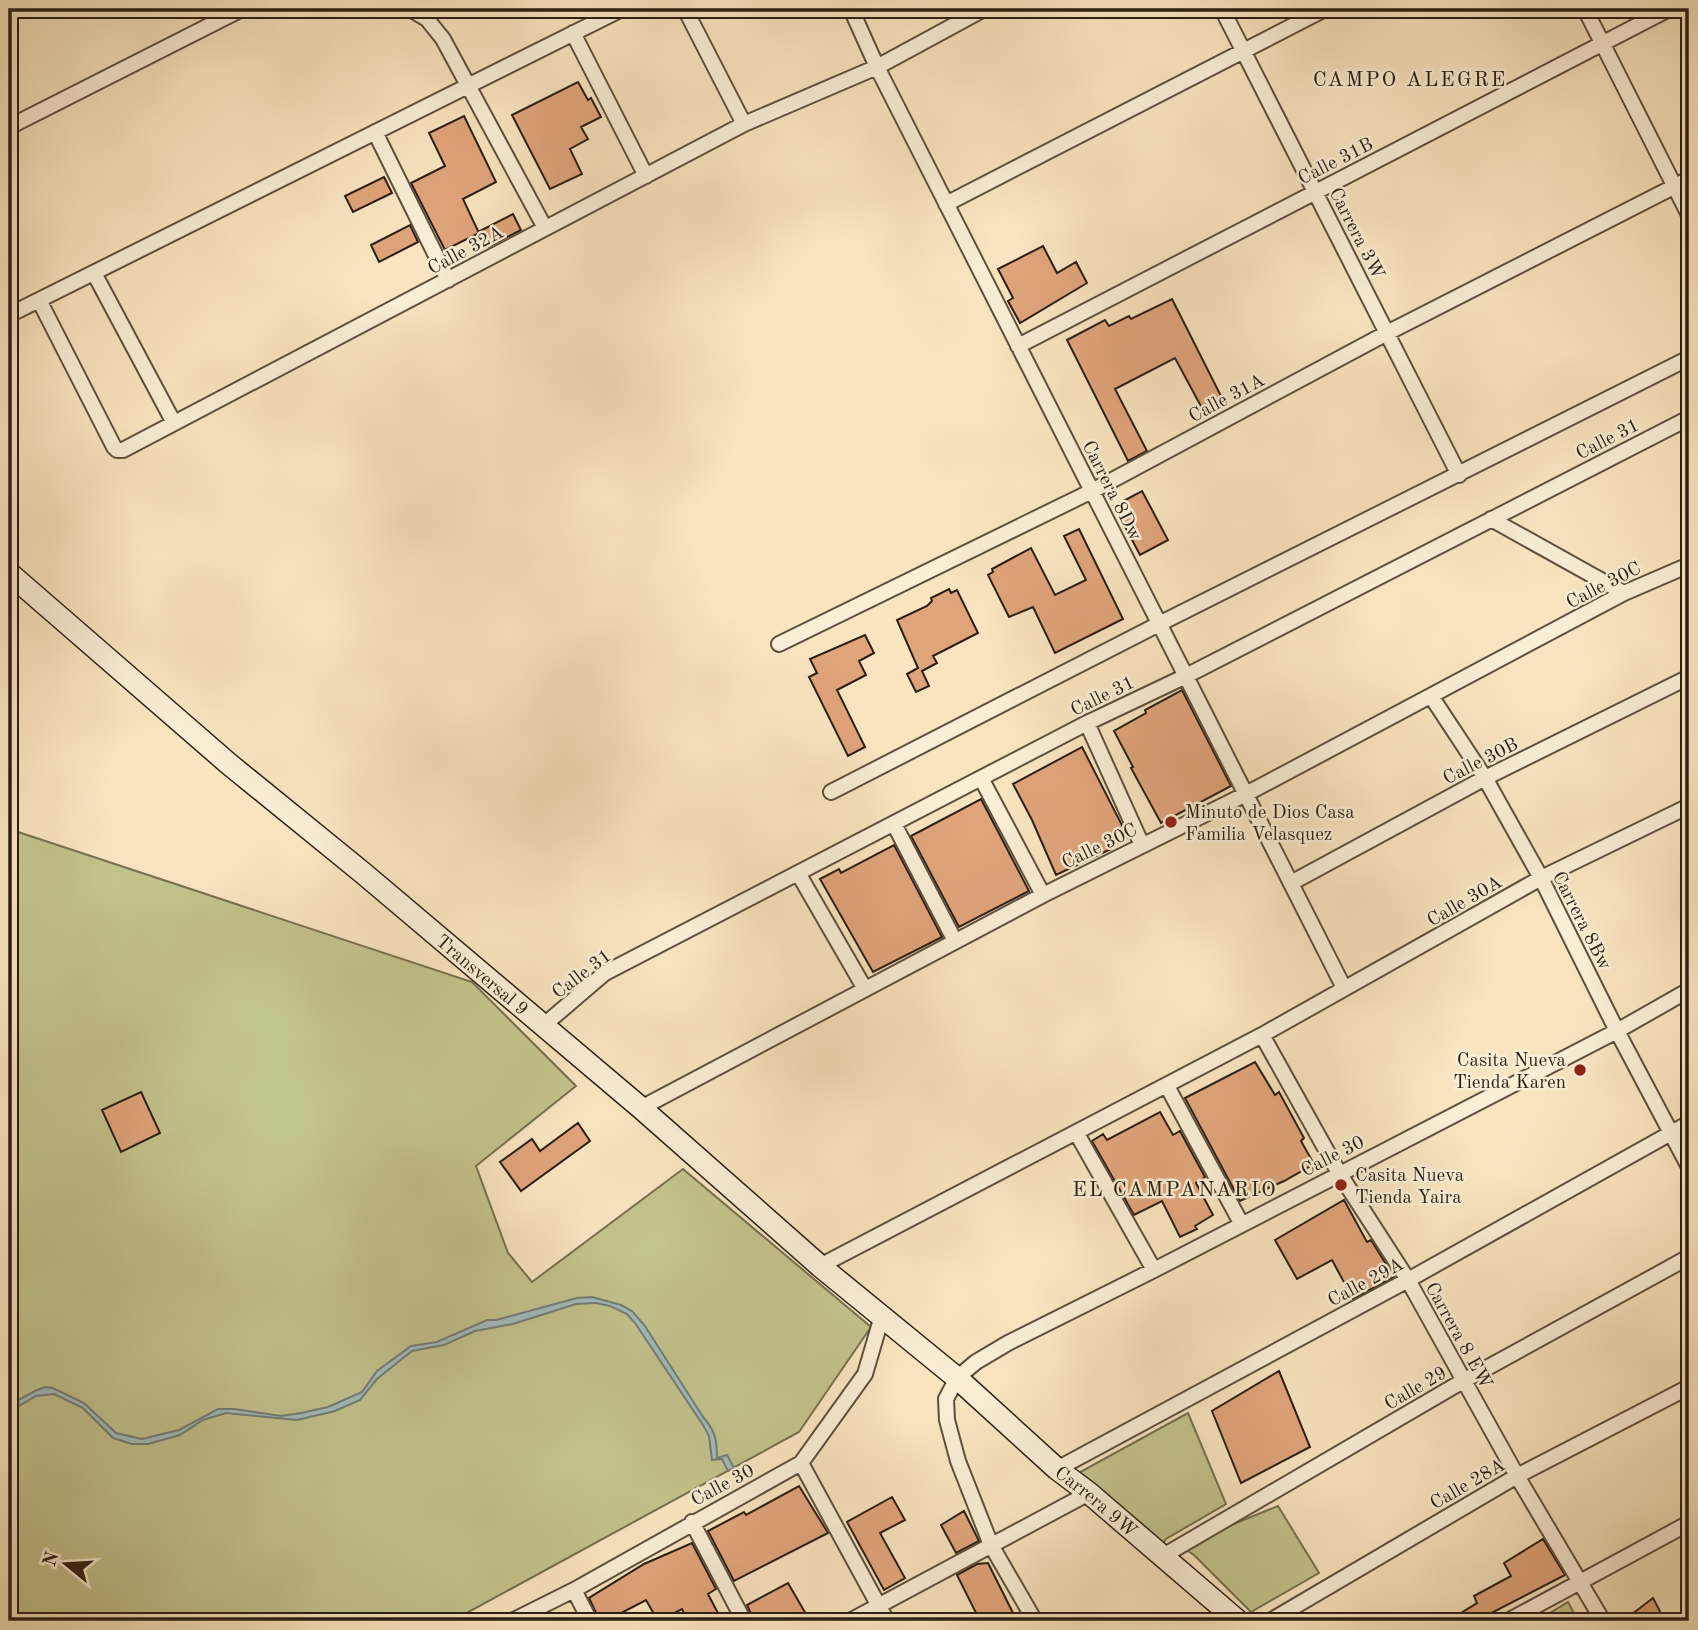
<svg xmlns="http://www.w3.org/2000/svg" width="1698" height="1630" viewBox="0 0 1698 1630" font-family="'Old Standard TT',serif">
	<rect width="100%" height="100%" fill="#f8e5c0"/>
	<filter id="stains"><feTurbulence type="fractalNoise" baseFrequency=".00286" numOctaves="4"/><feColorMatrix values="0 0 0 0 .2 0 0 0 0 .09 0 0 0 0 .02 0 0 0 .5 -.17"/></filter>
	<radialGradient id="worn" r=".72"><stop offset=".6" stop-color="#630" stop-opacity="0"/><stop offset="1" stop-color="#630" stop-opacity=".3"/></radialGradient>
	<!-- green -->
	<path fill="#c3c38e" stroke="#767050" stroke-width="2" d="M9,829l463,153 104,104 -100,80 32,87 24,29 151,-113 188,158 -72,105 -347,189h-443z
		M1188,1413l38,91 -60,35 -7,11 -86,-74z
		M1278,1506l41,67 -68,39 -57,-57 -14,-9z
		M1568,1602l10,19h-41z"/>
	<!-- water -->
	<path fill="#a2bcbd" stroke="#727d79" stroke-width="2" d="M592,1297l29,8 11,6 13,15 58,91c12,13 14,23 14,41l10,-3 7,13 -6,3 -6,-12 -10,1 -3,-24 -6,-11 -68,-102 -8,-9 -17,-8 -14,-3 -20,1 -63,20 -38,7 -31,14 -32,6 -35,28 -17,21 -25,11 -38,9 -71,-7 -23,7 -23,15 -32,9h-16l-19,-6 -30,-30 -29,-14 -18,2 -27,16v-7l26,-14 10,-4 8,1 31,15 32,30 26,6 37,-9 39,-21h16l47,7 20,-3 27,-6 34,-15 15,-21 34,-25 26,-4 50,-22h9l81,-22z"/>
	<!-- building -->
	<path fill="#e0a47b" stroke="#2a1e13" stroke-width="2" d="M578,82l10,18 3,-2 10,19 -20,10 7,12 -18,10 12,25 -32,15 -38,-74z
		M464,116l32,66 -33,17 16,34 -34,17 -34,-67 34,-17 -16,-33z
		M384,177l8,16 -39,19 -8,-16z
		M513,214l8,16 -33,17 -8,-16z
		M410,225l8,17 -39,20 -8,-17z
		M1043,246l14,27 19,-11 11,21 -67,40 -12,-22 5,-3 -15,-29z
		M1172,299l52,103 -20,10 -29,-54 -60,31 32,62 -19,10 -61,-121 38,-20 4,6 20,-10 2,3z
		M1142,491l26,49 -28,15 -26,-49z
		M1079,529l44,90 -68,34 -22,-46 -24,10 -21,-42 5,-3 -1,-3 39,-21 24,47 31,-15 -22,-44z
		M949,589l2,4 6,-3 21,43 -45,23 4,7 -15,8 7,15 -13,6 -9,-18 11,-6 -21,-48 30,-14 5,-5 -1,-3z
		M865,635l9,18 -15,8 7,14 -29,15 28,57 -17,9 -39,-79 8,-4 -7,-14z
		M1182,690l49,96 -70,37 -30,-55 2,-1 -19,-36 32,-18 -1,-3z
		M1082,747l46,90 -18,10 1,2 -55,26 -24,-55 -19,-36z
		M981,799l48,92 -70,36 -48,-91z
		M894,845l48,92 -69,35 -53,-93 19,-10 2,4z
		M1255,1062l20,33 4,-3 25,46 -3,3 13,23 -30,17 -44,20 -55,-103z
		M141,1092l19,41 -39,19 -19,-42z
		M1160,1112l13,23 7,-4 25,46 -9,6 17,32 -18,11 2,3 -17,8 -18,-36 -28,14 -42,-74 11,-7 4,6z
		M578,1123l12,18 -69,50 -21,-29 32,-23 8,12z
		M1344,1200l23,42 4,-2 23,37 -41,22 -21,-39 -35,19 -22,-39z
		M1279,1371l31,76 -69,36 -29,-72z
		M799,1486l29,47 -94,48 -26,-50 36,-19 2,3z
		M892,1497l13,23 -25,13 25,45 -21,12 -37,-68z
		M964,1511l15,30 -23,12 -15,-28z
		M1543,1539l22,36 -89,46h-28l29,-18 -3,-7 37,-20 -7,-13z
		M692,1543l24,46 -8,5 13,25 9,-4 3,6h-45l-6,-12 -24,12 -12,-21 -40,21h-6l-11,-23 55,-34z
		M988,1563l26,52 -20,6h-14l-23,-46 20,-11z
		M788,1583l22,38h-56l-7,-16z
		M1653,1598l12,23h-42z"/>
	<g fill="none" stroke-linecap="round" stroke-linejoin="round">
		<!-- minor casing -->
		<g stroke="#5e503e" stroke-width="18">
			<path id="minor" d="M410,9l17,10 16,20 102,189
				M685,9l59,115
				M851,9l26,58 467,921
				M1222,9l237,466
				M1585,9l104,206
				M573,33l73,143
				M9,127l233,-118
				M375,132l73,148
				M946,204l379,-195
				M94,273l80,150
				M39,300l75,147 3,3h6l621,-326 133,-57 107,-58
				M9,315l613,-306
				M1018,346l651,-337
				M1491,519l133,74
				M779,644l313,-153 295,-158 302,-154
				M1431,696l54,82 56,100 76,153 72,136
				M1087,723l55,122
				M981,778l62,117
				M831,792l328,-168 530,-266
				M894,824l61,117
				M798,873l67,116
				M1291,883l194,-105 204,-101
				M544,1025l61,-52 482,-250 99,-47 503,-258
				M1262,1035l77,138 69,107 109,196 86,145
				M1167,1086l74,137
				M641,1108l402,-213 203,-101 378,-201 65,-28
				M1076,1132l78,138
				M820,1266l442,-231 279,-157 148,-72
				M801,1463l86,158
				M1057,1469l351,-189 281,-157
				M692,1522l52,99
				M1163,1556l300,-175 226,-124
				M574,1590l16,31
				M512,1621l62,-31 227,-127 64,-89 17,-58
				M850,1621l239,-128
				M1035,1621l-44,-76 -33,-84 -11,-41 -1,-21 11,-21 19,-16 32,-19 146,-73 463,-239 72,-41
				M1270,1621l247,-145 172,-89
				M1508,1621l181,-98"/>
		</g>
		<!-- secondary casing -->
		<g stroke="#2a1e13" stroke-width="24">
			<g id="secondary">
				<path id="s1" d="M9,573l220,191 134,109 278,235 179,158 137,112 100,91 32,24 149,128"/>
			</g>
		</g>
		<!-- minor -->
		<use href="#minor" stroke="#faeed6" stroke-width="14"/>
		<!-- secondary -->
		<use href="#secondary" stroke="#faeed6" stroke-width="21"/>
	</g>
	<!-- markers -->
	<g fill="#8f2418" stroke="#faeed6" stroke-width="2.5">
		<circle cx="1171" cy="822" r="7"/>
		<circle cx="1580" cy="1070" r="7"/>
		<circle cx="1341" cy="1185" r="7"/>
	</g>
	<g text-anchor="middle" stroke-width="5" stroke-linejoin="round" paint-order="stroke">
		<!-- street labels -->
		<g font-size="19" fill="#2a1e13" stroke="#faeed6">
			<text transform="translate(1335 160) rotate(-27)" y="7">Calle 31B</text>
			<text transform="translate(1358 233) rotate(63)" y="7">Carrera 3W</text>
			<text transform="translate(465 249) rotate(-28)" y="7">Calle 32A</text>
			<text transform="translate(1226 397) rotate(-28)" y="7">Calle 31A</text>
			<text transform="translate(1607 438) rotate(-27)" y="7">Calle 31</text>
			<text transform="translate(1113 490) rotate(63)" y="7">Carrera 8Dw</text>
			<text transform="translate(1603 584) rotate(-27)" y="7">Calle 30C</text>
			<text transform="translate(1102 695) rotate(-26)" y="7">Calle 31</text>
			<text transform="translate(1480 760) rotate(-27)" y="7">Calle 30B</text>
			<text transform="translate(1099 845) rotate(-26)" y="7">Calle 30C</text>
			<text transform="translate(1464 900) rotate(-30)" y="7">Calle 30A</text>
			<text transform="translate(1583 920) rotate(63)" y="7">Carrera 8Bw</text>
			<text transform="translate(581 973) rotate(-37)" y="7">Calle 31</text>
			<text dy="7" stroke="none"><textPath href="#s1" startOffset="621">Transversal 9</textPath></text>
			<text transform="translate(1332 1155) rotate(-27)" y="7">Calle 30</text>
			<text transform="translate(1365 1281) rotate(-28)" y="7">Calle 29A</text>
			<text transform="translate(1460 1335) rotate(61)" y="7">Carrera 8 EW</text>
			<text transform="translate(1415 1387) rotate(-30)" y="7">Calle 29</text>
			<text transform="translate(1467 1483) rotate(-30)" y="7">Calle 28A</text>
			<text transform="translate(722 1484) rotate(-28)" y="7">Calle 30</text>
			<text dy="7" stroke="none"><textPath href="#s1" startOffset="1430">Carrera 9W</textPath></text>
		</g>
		<!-- poi labels -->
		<g font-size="19" fill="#2a1e13" stroke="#faeed6" text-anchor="start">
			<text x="1185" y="818">Minuto de Dios Casa<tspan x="1185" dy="22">Familia Velasquez</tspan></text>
			<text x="1566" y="1066" text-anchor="end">Casita Nueva<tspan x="1566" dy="22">Tienda Karen</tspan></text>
			<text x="1355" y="1181">Casita Nueva<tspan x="1355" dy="22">Tienda Yaira</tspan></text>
		</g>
		<!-- neighbourhood labels -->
		<g font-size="21" letter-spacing="2" fill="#2a1e13" stroke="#faeed6">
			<text x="1410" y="86">CAMPO ALEGRE</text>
			<text x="1175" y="1196">EL CAMPANARIO</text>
		</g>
	</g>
	<!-- margin -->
	<rect width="1698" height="1630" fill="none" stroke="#f8e5c0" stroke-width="35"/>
	<rect x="10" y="10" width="1677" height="1609" fill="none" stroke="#2a1e13" stroke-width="3.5"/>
	<rect x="18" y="18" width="1663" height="1595" fill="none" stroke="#2a1e13" stroke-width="2"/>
	<!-- north arrow -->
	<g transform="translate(66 1564) rotate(288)" stroke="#faeed6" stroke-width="5" paint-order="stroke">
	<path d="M0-5L12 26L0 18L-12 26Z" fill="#2a1e13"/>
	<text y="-10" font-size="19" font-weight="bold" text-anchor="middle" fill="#2a1e13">N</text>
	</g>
	<rect width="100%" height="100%" filter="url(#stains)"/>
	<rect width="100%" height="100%" fill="url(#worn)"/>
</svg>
